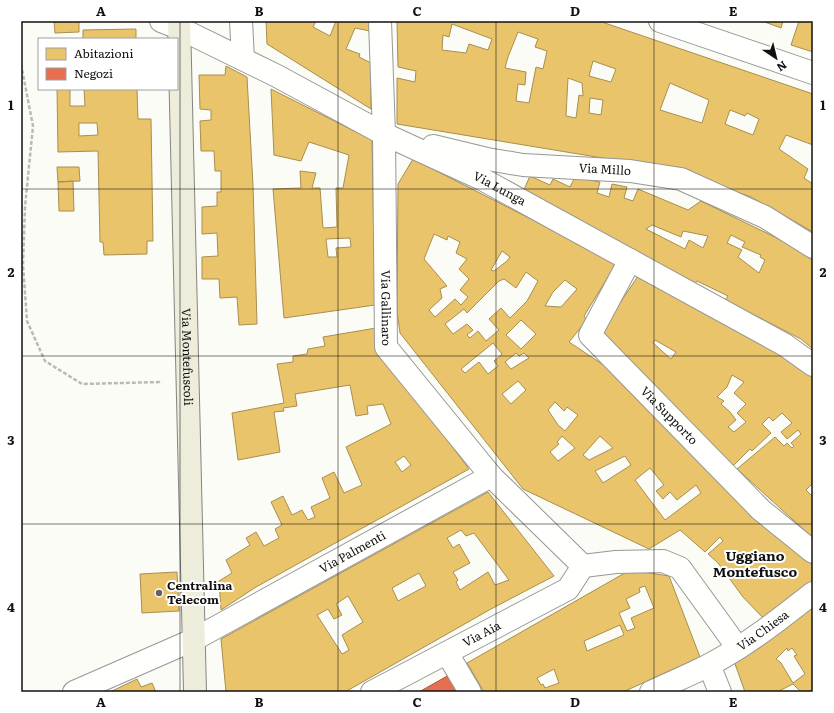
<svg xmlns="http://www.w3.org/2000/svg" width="834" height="713" viewBox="0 0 834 713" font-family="Literata,serif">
	<rect width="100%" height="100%" fill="#fcfcf7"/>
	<!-- homes -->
	<path fill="#e9c46a" stroke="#a88e4f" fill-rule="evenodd" d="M54,21h25v11l-24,1z
		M266,21h50l-3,6 17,9 6,-15 5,1v-1h29v10l-15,-3 -9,21 14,5 -1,3 12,6v46l-104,-65z
		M397,21h202l214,73v51l-27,-10 -7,14 29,20 -4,9 9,6v48l-62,-35 -25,-9 -75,-22 -254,-42v-46l18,4 1,-11 -18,-4zM452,24l40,15 -4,11 -19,-6 -3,9 -24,-3 1,-15 6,2zM518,32l20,7 -3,8 12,4 -4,18 -7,-2 -7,36 -13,-2 2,-17 7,1 1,-13 -21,-4 3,-11zM593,61l23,8 -5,13 -22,-6zM568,78l14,5 1,13 -4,-1 -3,23 -10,-2zM670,83l39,17 -7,23 -42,-13zM590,98l13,2 -2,15 -12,-2zM730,110l15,6 2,-3 12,6 -6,16 -28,-11z
		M762,21h21l-2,7z
		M799,21h14v31l-22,-7z
		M136,29v10h-53v-9z
		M226,66l21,11 6,108 4,139 -18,1 -2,-28 -17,1 -1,-19h-17v-22l16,-1 -1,-23 -15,1v-27l15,-1v-14h4v-21h-6l-1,-20h-13l-1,-30 11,-1v-10l-11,-1 -1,-34h26z
		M57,89h13v17h15l-1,-17h53l1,30h13l2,122h-6v13l-43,1 -1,-13h-3l-2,-91 -40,1zM79,123h18l1,12 -19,1z
		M271,89l101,51 3,165 -91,13 -11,-129 28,-1 -1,-17 16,2 -4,15h8l3,40 14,-1 -1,-39h7l6,-33 -40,-13 -8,19 -27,-6zM350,238l1,9 -15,1 1,9h-9l-2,-18z
		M413,159l169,86 34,19 -32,52 3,4 -18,22 42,28 106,111 43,42 53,42v21l-47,35 -23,-24 -25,-34 -10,-9 15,-13 -3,-4 -15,15 -25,-22 -31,19 -126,-60 -123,-156 -3,-22 1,-127zM434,234l13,6 1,-4 12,6 -4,11 11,6 -8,10 10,10 -9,11 8,7 -7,8 -6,-6 -20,18 -6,-7 13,-12 -2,-9 7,-3 -23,-27zM502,251l8,6 -3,4 -13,10 -3,-1zM526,272l12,9 -11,20 -17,17 -9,-10 -12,11 10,11 -13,11 -8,-10 -8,7 -3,-3 6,-5 -6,-6 -14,10 -8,-10 19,-15 3,4 32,-32 5,-2 12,9zM565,280l12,9 -16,18 -16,-1 8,-14zM521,320l15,14 -15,15 -15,-14zM493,343l9,11 -8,7 4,5 -10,8 -9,-12 -14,11 -4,-4zM516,353l3,3 5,-3 5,5 -18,11 -6,-7zM518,381l8,9 -15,14 -9,-10zM555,402l9,9 3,-4 11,8 -13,16 -7,-6 -10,-15zM562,436l13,12 -17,13 -8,-9 9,-8 -2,-2zM600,436l13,12 -24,12 -6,-5zM625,456l6,9 -28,18 -8,-12zM650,468l14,17 -8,6 7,8 7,-7 7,8 19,-15 5,8 -36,27 -30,-40z
		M57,167h22l1,14 -22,1z
		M530,176l20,9 3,-6 17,8 5,-10 25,5 -3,11 12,4 3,-13 15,3 -3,11 9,3 5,-12 50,21 13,-9 88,43 24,13v92l-12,-10 -76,-39 3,-4 -31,-15 -3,4 -172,-91zM652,225l29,12 2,-6 25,5 -5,12 -14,-8 -4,9 -39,-20zM731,235l14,7 -3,5 19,8 -1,2 5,3 -6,13 -21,-16 4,-7 -15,-7z
		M73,181l1,30h-15l-1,-29z
		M638,276l135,74 40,26v107l-7,7 7,7v41l-76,-69 38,-32 9,9 3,-3 5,5 2,-2 -3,-3 10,-9 -3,-4 -11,9 -6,-7 11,-9 -10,-10 -9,8 -4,-4 -7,7 9,9 -19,18 -2,-2 -17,17 -101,-97 -32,-36zM655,340l21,12 -5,7 -18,-16zM732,375l12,7 -10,11 12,11 -9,9 9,9 -12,10 -6,-5 8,-7 -6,-8 -9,-8 3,-3 -7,-4 10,-10z
		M376,328l64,102 29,39 -213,118 -35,23 -2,-29 13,-8 -6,-13 24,-15 -4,-7 10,-6 8,14 15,-8 -4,-9 7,-4 -11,-23 12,-6 9,19 10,-5 6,10 7,-3 -4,-10 19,-9 -8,-20 12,-6 10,21 18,-8 -16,-38 45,-23 -8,-20 -16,2 1,8 -12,2 -6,-31 -55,9 2,12 -14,2 1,3 -10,1 6,40 -42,8 -6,-47 52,-10 -7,-39 16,-2v-6l14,-2 1,-5 17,-3 -2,-9zM404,456l7,9 -9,7 -7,-10z
		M488,492l66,84 -63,33 -146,83h-119l-5,-53zM461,530l5,6 8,-3 35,47 -14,5 -7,-13 -28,18 -4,-8 2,-2 -5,-8 17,-9 -11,-19 -6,4 -6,-10zM419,573l7,13 -28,15 -6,-13zM348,596l15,26 -21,13 7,15 -7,4 -25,-39 11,-6 6,10 8,-4 -6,-11z
		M630,570l39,6 31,81 -77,35h-139l-17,-29zM645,586l9,22 -23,10 4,10 -8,3 -8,-18 11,-5 -4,-9 14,-7 -1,-4zM620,625l4,10 -37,16 -3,-10zM554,669l5,14 -14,5 -2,-4 -2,1 -4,-7z
		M177,572l2,39 -37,2 -2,-39z
		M813,607v84l-12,1 -8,-8 -16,8h-32l-11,-31 27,-14 15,-15zM787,648l1,3 4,-3 5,7 -3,1 11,18 -12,9 -12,-20 -5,-4z
		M137,679l4,8 11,-4 4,9h-46z"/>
	<!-- shops -->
	<path fill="#e76f51" stroke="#a7533e" d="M449,675l9,17h-39z"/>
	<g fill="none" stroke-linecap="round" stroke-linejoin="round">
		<!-- minor casing -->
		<g stroke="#979795" stroke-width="24">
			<g id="minor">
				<path id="s1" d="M161,21l18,7 98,48 107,58 98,45 303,166 28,20"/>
				<path d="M241,21l2,38"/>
				<path id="s2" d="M380,21l4,113 2,213 105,129 92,90"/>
				<path d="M660,21l153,52"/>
				<path id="s3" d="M433,146l54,13 36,6 107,6 51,8 84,38 48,30"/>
				<path id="s4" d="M630,260l-40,75 171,175 52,42"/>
				<path d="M583,566l33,-4 47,-1 17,7 58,80"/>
				<path d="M447,653l23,39"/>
				<path d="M709,665l11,27"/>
				<path id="s5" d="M74,692l119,-52 298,-164"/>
				<path id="s6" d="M372,692l196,-103 15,-23"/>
				<path id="s7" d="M651,692c19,-9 39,-17 58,-27 38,-20 71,-46 104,-72"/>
			</g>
		</g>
		<!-- major casing -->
		<g stroke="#848482" stroke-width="24">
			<g id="major">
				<path id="s8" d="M179,21l16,671"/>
			</g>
		</g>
		<!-- path -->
		<path stroke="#b9b9b8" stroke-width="2.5" stroke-dasharray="4 2" stroke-linecap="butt" d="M21,64l12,62 -8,81 -2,58 4,56 18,40 37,23 80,-2"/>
		<!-- minor -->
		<use href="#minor" stroke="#fffffe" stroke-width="22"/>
		<!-- major -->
		<use href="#major" stroke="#eeecda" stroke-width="22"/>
	</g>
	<!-- grid -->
	<path fill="none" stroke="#111" stroke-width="1" stroke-opacity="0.55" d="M180,21v671M338,21v671M496,21v671M654,21v671M21,189h792M21,356h792M21,524h792"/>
	<!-- markers -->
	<circle fill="#636362" stroke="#fff" stroke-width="1.5" cx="159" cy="593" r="4"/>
	<g text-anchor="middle" stroke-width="4" stroke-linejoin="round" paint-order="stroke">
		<!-- street labels -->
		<g font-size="12" fill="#111" stroke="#fff">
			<text dy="4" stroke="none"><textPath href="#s3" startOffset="174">Via Millo</textPath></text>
			<text dy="4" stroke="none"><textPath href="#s1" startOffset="378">Via Lunga</textPath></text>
			<text dy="4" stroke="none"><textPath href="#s2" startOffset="287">Via Gallinaro</textPath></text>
			<text dy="4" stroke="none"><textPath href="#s8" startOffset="336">Via Montefuscoli</textPath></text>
			<text dy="4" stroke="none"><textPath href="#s4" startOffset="198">Via Supporto</textPath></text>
			<text dy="4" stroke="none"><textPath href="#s5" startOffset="312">Via Palmenti</textPath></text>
			<text dy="4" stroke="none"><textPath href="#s7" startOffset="128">Via Chiesa</textPath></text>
			<text dy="4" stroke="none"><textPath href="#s6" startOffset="124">Via Aia</textPath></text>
		</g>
		<!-- poi labels -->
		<g font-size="12" font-weight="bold" fill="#111" stroke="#fff" text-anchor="start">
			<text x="167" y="590">Centralina<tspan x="167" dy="14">Telecom</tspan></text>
		</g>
		<!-- quarter labels -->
		<g font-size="14" font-weight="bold" fill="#111" stroke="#fff">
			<text x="755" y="561">Uggiano<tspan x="755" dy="16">Montefusco</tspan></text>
		</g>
	</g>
	<!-- border -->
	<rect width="834" height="713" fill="none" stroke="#ffffff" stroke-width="44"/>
	<!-- legend -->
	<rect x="38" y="38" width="140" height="52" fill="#ffffff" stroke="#a0a0a0"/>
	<rect x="46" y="48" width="20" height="12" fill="#e9c46a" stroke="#a0a0a0"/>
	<text x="74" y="58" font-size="12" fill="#111111">Abitazioni</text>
	<rect x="46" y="68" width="20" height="12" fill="#e76f51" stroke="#a0a0a0"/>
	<text x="74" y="78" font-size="12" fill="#111111">Negozi</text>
	<!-- north arrow -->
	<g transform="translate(776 58) rotate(145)" stroke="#ffffff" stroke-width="3" paint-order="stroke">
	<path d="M0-3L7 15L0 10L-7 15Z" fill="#111111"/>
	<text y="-6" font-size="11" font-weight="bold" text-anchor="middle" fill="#111111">N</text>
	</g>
	<rect x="22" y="22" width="790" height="669" fill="none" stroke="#111" stroke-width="1.5"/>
	<g font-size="13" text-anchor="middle" font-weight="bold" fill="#111">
		<text x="101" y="16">A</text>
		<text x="259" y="16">B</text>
		<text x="417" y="16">C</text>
		<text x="575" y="16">D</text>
		<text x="733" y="16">E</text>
		<text x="11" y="110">1</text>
		<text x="823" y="110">1</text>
		<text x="11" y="277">2</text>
		<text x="823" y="277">2</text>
		<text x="11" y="445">3</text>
		<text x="823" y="445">3</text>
		<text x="11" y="612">4</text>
		<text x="823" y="612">4</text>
		<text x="101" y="707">A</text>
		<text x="259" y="707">B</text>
		<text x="417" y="707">C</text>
		<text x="575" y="707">D</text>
		<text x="733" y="707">E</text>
	</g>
</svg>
